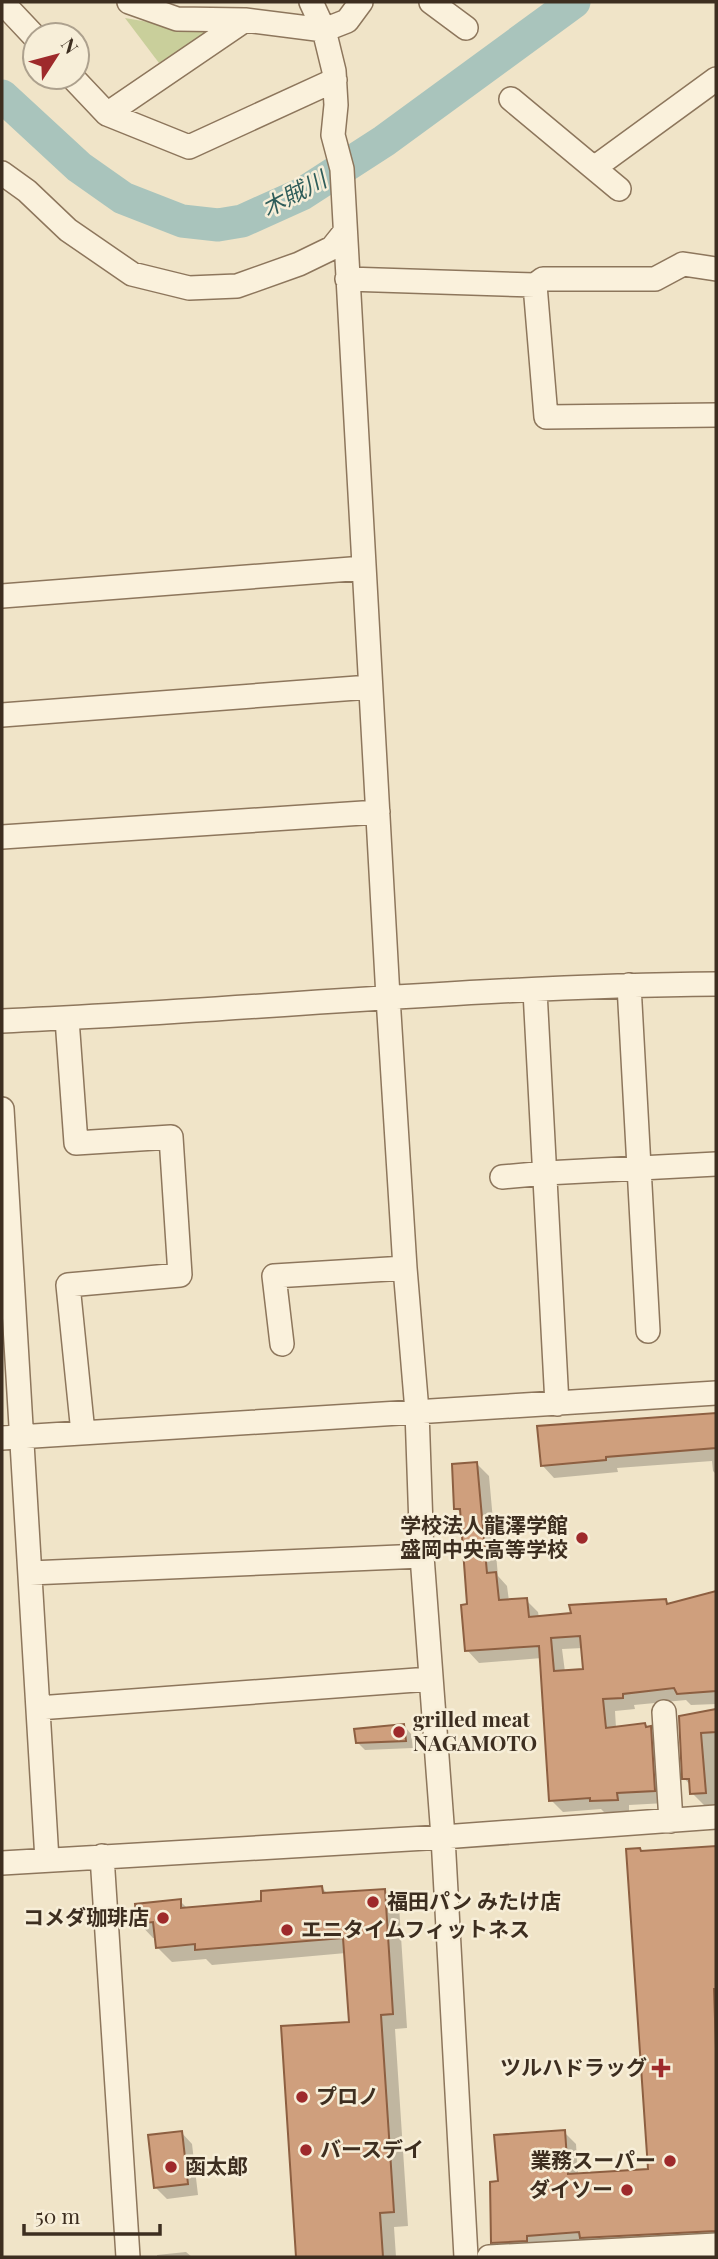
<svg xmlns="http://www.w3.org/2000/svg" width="718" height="2259" viewBox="0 0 718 2259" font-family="'Playfair Display','Noto Sans JP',serif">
	<rect width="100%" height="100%" fill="#f0e4c8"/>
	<!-- green -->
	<path fill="#c9cf9b" d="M125,18l82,14 -48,31z"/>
	<!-- shadow -->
	<path fill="#0003" fill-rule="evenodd" d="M716,1415v59l-3,-3 -1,-10 -95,7 1,4 -64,6 -12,-13 -3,-37z
		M477,1464l12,12 9,100 9,10 2,15 17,-1 12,12 1,6 127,-17 4,4 46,-12v111l-25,1 -5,-5 -52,5 1,4 -20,2 1,17 28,-4 18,16 4,63 -37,2v7h-25l-3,-3 -38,3 -12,-12 -9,-142 -63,5 -12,-13 1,-45 -6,-91 -6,-6zM583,1648l2,22 -20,2 -3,-23z
		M716,1711v94h-12l-12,-12 -1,-7 -7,-8 -3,-61z
		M404,1726l7,8 2,14 -48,2 -8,-8z
		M716,1848v396l-212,10 -11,-12 7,-59 64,-51 12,12 2,31 72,-4 -8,-318z
		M322,1888l6,6 56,-3 15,15 8,122 -12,1 13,197 -14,1 2,30h-99l-14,-229 67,-4 -4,-71 -134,12 -6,-6 -34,3 -15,-15 -1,-9h-3l-14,-15 41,-22 8,8 75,-6z
		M181,2132l11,12 6,51 -31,4 -11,-11z
		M186,2252l6,5h-35v-2z"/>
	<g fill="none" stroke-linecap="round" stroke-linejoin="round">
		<!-- river -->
		<path stroke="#a9c4bc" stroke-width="33" d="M2,96l77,71 44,31 59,23 36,4 24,-4 60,-27 82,-53 190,-139"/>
	</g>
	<!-- building -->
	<path fill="#cf9f7d" stroke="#8d5f41" stroke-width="2" fill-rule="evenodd" d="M716,1413v35l-110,9v3l-65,6 -4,-40z
		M477,1462l10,111 9,-1 3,28 28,-2 2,19 42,-4 -2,-8 97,-6 1,5 49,-13v100l-39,3 -3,-6 -51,6v4l-20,1 3,29 39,-5 1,4 5,-1 4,65 -38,2 1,7 -28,1v-3l-41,3 -10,-155 -74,5 -4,-46 6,-1 -7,-95h-6l-2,-45zM580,1636l3,33 -29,2 -3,-33z
		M716,1709v23l-15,1 5,60 -16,1 -1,-15h-7l-3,-63z
		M404,1724l2,17 -50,2 -2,-14z
		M716,1846v143h-2l2,59v183l-136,7 -1,-6 -52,4v5l-36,2 -1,-61 8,-1 -4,-46 71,-5 3,44 80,-5 -22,-320 14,-1 1,3z
		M322,1886l1,7 62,-4 8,125 -12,1 13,197 -14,1 3,44h-87l-15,-231 68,-4 -6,-84 -148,12v-6l-39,4 -3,-26 -16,2 -2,-20 46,-5v9l80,-7v-10z
		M182,2131l6,53 -34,4 -6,-53z"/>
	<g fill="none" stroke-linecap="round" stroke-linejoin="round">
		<!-- minor casing -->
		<g stroke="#8d765c" stroke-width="26">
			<path id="minor" d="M2,2l33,35
				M129,2l48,17 68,1 79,10 23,-9 14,-19
				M311,2l13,28 10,41 2,34 -3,30 9,34 46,828 17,271 12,143 5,145 21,281 23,420
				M431,2l35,26
				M72,77l35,37 138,-94
				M511,99l108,90
				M107,114l82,33 146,-67
				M594,168l122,-89
				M2,173l25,18 41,39 64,44 57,14 48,-2 62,-22 33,-16 12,-15
				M347,279l188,6 8,-6h112l28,-15 33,5
				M535,285l11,132 170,-2
				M2,596l362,-28
				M2,715l368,-28
				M2,837l376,-25
				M629,985l19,346
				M535,991l22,413
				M67,1019l9,124 95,-6 9,138 -112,10 15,148
				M2,1021c238,-10 476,-35 714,-37
				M2,1109l45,751
				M502,1177l44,-4 170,-9
				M282,1344l-8,-68 131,-8
				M2,1438l714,-45
				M30,1573l392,-17
				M38,1708l392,-29
				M664,1712l7,109
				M102,1856l26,401
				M2,1863l441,-26 273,-20
				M489,2257l227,-12"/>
		</g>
		<!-- minor -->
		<use href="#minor" stroke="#faf1dc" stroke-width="23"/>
	</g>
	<!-- markers -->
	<g fill="#9e2a2b" stroke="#f7eed8" stroke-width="2.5">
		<circle cx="582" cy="1538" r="7"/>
		<circle cx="399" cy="1732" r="7"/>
		<circle cx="373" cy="1902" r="7"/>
		<circle cx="163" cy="1918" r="7"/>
		<circle cx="287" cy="1930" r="7"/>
		<path d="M657.5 2057.5h7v7h7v7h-7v7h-7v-7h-7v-7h7z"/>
		<circle cx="302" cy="2097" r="7"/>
		<circle cx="306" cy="2150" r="7"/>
		<circle cx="670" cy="2161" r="7"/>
		<circle cx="171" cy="2167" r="7"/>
		<circle cx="627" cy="2190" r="7"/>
	</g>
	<g text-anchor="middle" stroke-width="5" stroke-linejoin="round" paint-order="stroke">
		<!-- poi labels -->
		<g font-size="21" font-weight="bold" fill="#3d2e20" stroke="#f7eed8" text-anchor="start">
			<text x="568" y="1533" text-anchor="end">学校法人龍澤学館<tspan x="568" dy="24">盛岡中央高等学校</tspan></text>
			<text x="413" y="1727">grilled meat<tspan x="413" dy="24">NAGAMOTO</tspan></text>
			<text x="387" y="1909">福田パン みたけ店</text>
			<text x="149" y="1925" text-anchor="end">コメダ珈琲店</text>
			<text x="301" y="1937">エニタイムフィットネス</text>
			<text x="647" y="2075" text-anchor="end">ツルハドラッグ</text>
			<text x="316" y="2104">プロノ</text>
			<text x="320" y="2157">バースデイ</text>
			<text x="656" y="2168" text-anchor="end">業務スーパー</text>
			<text x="185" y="2174">函太郎</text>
			<text x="613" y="2197" text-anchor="end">ダイソー</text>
		</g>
		<!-- water labels -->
		<g font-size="23" font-style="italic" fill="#2f5d5a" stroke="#f7eed8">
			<text transform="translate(294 194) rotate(-28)" y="8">木賊川</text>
		</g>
	</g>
	<!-- border -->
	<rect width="718" height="2259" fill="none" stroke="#3d2e20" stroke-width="7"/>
	<!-- north arrow -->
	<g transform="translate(56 56) rotate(54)"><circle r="33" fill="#f7eed8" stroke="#ada18e" stroke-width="2"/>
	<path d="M0-5L12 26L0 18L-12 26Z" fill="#9e2a2b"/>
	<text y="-10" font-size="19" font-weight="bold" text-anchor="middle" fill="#3d2e20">N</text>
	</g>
	<!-- scale -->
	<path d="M24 2224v10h136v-10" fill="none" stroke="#3d2e20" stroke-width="3.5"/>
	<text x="35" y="2224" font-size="21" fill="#3d2e20" stroke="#f7eed8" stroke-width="5" paint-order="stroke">50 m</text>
</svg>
